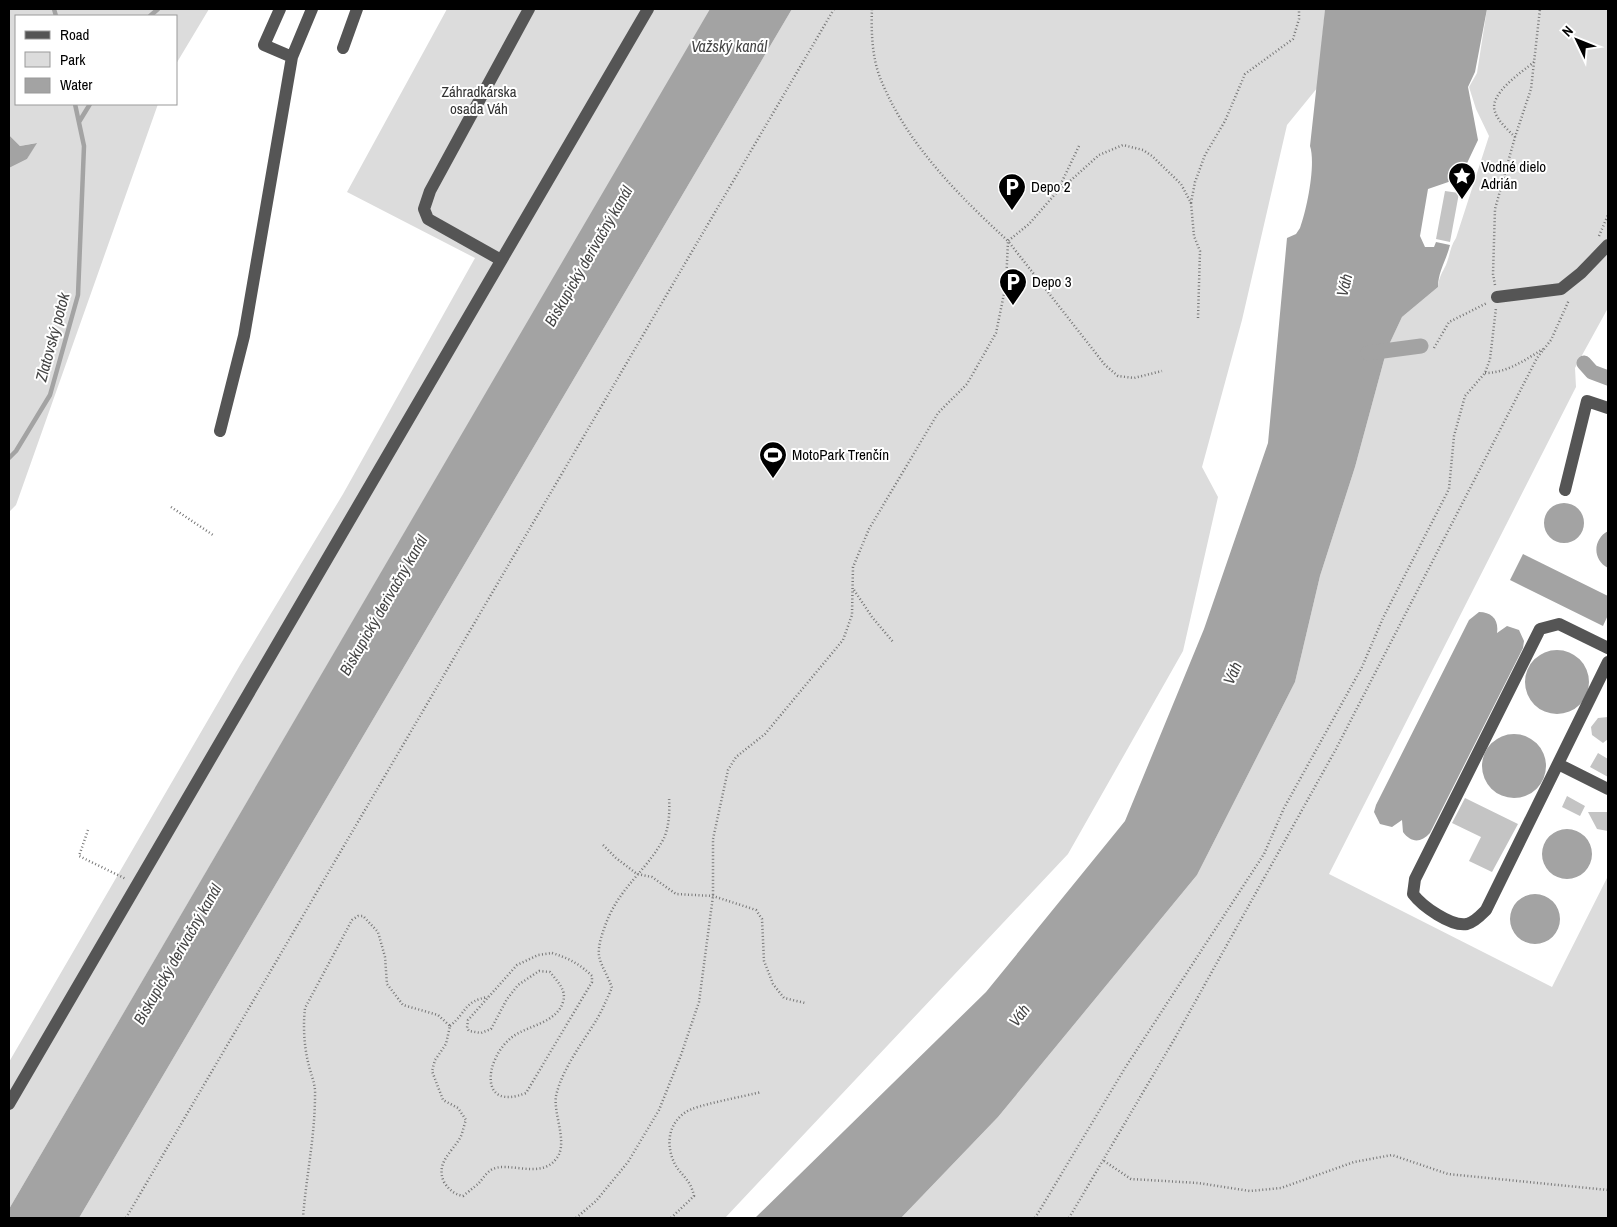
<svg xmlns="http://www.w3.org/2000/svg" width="1617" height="1227" viewBox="0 0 1617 1227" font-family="'Archivo Narrow',sans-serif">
	<rect width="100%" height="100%" fill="#fff"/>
	<!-- green -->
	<path fill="#dcdcdc" d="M9,9h200l-33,55v-48h-160v88h142l-142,401 -7,7v-344l18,-9 9,-16 -16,3 -11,-11z
		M447,9h264l-702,1200v-147l231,-397 103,-171 132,-236 -128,-66z
		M792,9h533l-7,78 -31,38 -45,195 -40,147 16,30 -35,154 -115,203 -343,364h-646z
		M1487,9h121v299l-33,60 1,19 -247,487 223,113 56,-111v342h-707l97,-101 199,-242 98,-193 25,-106 35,-109 32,-118 15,-32 36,-30c1,-10 4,-14 8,-22 4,-10 4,-18 10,-27l33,-102 -13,-27 -7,-22 8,-14z"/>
	<!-- water -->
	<path fill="#a3a3a3" d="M710,9h82l-713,1209h-70v-9z
		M1325,9h162l-12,63 -7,15 10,53 -18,38 -32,11 -8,47 5,11h9l2,-5 14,3c-4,16 -12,27 -12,42l-36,30 -15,32 -32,118 -35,109 -25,106 -98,193 -199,242 -97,101h-146l231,-226 139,-171 79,-192 64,-186 19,-205 9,-4 4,-6c7,-19 16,-64 10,-82z
		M9,135l11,11 17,-3 -10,16 -18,9z
		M1544 523a20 20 0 1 1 40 0a20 20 0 1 1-40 0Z
		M1608,531v37c-16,-8 -15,-29 0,-37z
		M1523,554l85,42v19l-5,11 -93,-46z
		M1479,612c13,0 20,8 18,21l10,-7 12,4 5,11 -1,7 -93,185c-9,10 -19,10 -27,-1l-1,-12 -10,7 -12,-3 -6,-12 2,-7 93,-185z
		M1525 682a32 32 0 1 1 64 0a32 32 0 1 1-64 0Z
		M1482 766a32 32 0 1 1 64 0a32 32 0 1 1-64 0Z
		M1542 854a25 25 0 1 1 50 0a25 25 0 1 1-50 0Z
		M1510 919a25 25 0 1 1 50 0a25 25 0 1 1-50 0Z"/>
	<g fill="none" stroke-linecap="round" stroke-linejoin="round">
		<!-- stream -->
		<path stroke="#a3a3a3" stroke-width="4.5" d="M54,9l2,7
			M150,16l8,-7
			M79,122l11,-18
			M9,458l7,-7 34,-56 28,-100 6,-149 -9,-42"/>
		<!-- canal -->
		<path stroke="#a3a3a3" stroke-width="15" d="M1368,353l53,-7
			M1584,363l8,9 16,6"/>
	</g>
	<!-- building -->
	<path fill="#c4c4c4" d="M1445,191l14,2 -9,49 -14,-3z
		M1608,717v22l-5,4 -11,-8 -1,-8 7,-9z
		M1598,753l10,6v18l-18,-10z
		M1567,796l18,10 -5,10 -18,-9z
		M1465,798l53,26 -26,48 -23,-11 12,-24 -29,-14z
		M1588,812h20v19l-11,-2z"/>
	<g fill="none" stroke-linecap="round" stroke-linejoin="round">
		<!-- path -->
		<path stroke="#777" stroke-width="2.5" stroke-dasharray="1 2.5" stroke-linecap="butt" d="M1515,137c-7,-7 -17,-16 -20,-25 -7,-18 27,-40 39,-50
			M1079,146l-22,46 -28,32 -21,17 97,124 13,11 16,2 28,-7
			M1060,190l39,-35 24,-10 20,5 9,6 29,28 10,19 3,33 6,15 -2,67
			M1191,203l4,-21 10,-27 20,-34 20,-47 48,-35 6,-20v-10
			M1599,236l9,-21
			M1495,285l-2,-11 2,-65 20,-72 16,-48 9,-80
			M1434,348l15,-26 38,-19
			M1485,373c22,0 40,-13 58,-24
			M171,507l42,28
			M854,590l18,27 22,26
			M88,830l-9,26 47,23
			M603,845l13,13 21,16 15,3 24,17 37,2 43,14 6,9 2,42 9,23 11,14 21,5
			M552,953c16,5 28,11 40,23v6l-66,111c-48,19 -41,-34 -15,-55 16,-13 45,-14 52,-36 4,-12 -6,-21 -13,-30l-11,-1 -21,14 -11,14 -16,30 -10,4 -12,-2 -2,-3 1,-8 49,-55 21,-10z
			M450,1026c17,-14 14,-25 38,-29
			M1104,1161l27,18 67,4 52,8 31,-3 73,-26 38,-7 56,19 160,16
			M126,1218l708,-1209
			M303,1218c3,-41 12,-81 12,-123 1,-10 -5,-23 -7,-33 -4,-17 -5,-37 -3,-54l47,-88 6,-4h5l15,16 7,25 2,27 16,21 35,10 12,11 -4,18 -11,16 -3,11 11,29 15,8 8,12c-2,5 -3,11 -5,16 -8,16 -26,26 -17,46 5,8 10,12 19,14 5,-4 10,-8 15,-12 4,-4 8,-11 13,-14 16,-10 49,10 65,-11 13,-15 -3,-45 0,-63 6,-27 27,-54 41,-77 6,-10 10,-21 15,-31 -3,-10 -11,-22 -13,-32 -1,-9 2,-19 5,-27 13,-40 40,-55 59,-89 6,-11 7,-29 6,-42
			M576,1218l20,-17 32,-39 31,-52 22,-55 18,-53 14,-106v-57l15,-69 8,-13 29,-23 78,-94 9,-25 1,-48 16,-38 69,-116 29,-29 29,-51 10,-49 2,-43c-50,-46 -101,-97 -127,-161 -9,-21 -10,-49 -9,-71
			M671,1218l23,-22c-4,-19 -15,-21 -21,-36 -7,-18 -4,-37 13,-48 9,-7 61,-16 75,-20
			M1035,1218l90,-150 139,-214 20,-46 78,-141 21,-49 66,-129 5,-53 11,-40 20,-23 5,-14 6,-51
			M1069,1218l106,-180 161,-289 201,-391 14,-18 18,-40"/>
		<!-- minor -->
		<path stroke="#555" stroke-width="12" d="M280,9l-16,36 28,12
			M343,48l14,-39
			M501,260l-73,-41 -4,-10 6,-18 99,-182
			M1497,297l64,-8 20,-16 27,-28
			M220,431l24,-95 48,-279 20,-48
			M1565,490l22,-89 21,7
			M1608,648l-49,-24 -19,5 -125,250 -2,15c9,12 38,33 54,30 8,-2 14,-9 19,-14l122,-248
			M1558,764l50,25
			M9,1104l639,-1095"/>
	</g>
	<!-- icons -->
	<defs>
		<g id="sight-pin" transform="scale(1.4375)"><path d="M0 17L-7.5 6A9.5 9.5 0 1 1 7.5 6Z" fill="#000" stroke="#fff"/><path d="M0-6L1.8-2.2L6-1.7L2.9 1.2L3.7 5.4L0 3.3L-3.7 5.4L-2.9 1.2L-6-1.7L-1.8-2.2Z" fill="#fff"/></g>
		<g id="parking-pin" transform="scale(1.4375)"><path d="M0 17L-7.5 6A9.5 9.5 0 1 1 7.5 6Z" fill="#000" stroke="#fff"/><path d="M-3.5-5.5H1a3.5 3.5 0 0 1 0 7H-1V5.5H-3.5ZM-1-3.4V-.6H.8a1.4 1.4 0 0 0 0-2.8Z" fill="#fff"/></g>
		<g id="stadium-pin" transform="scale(1.4375)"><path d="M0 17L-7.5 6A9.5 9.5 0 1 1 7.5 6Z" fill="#000" stroke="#fff"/><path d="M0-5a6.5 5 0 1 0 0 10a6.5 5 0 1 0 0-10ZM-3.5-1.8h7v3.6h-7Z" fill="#fff"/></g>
	</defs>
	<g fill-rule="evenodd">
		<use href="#sight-pin" x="1462" y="176"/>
		<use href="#parking-pin" x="1012" y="187"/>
		<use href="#parking-pin" x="1013" y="282"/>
		<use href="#stadium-pin" x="773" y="455"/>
	</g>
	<g text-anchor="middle" stroke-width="4" stroke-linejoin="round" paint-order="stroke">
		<!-- park labels -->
		<g font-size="15" fill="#333" stroke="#fff">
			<text x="479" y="97">Záhradkárska<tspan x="479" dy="17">osada Váh</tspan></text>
		</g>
		<!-- poi labels -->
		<g font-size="15" fill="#000" stroke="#fff" text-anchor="start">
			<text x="1481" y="172">Vodné dielo<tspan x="1481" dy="17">Adrián</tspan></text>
			<text x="1031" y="192">Depo 2</text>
			<text x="1032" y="287">Depo 3</text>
			<text x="792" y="460">MotoPark Trenčín</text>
		</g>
		<!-- water labels -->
		<g font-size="16" font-style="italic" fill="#444" stroke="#fff">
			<text x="729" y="52">Važský kanál</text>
			<text transform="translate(588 256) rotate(-60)" y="6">Biskupický derivačný kanál</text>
			<text transform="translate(1344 285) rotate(-76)" y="6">Váh</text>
			<text transform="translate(52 337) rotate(-75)" y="6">Zlatovský potok</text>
			<text transform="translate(383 605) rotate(-60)" y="6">Biskupický derivačný kanál</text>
			<text transform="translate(1232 673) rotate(-66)" y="6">Váh</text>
			<text transform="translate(177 954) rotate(-60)" y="6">Biskupický derivačný kanál</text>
			<text transform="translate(1019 1015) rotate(-52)" y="6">Váh</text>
		</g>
	</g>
	<!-- border -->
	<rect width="1617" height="1227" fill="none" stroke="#000000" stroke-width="20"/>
	<!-- legend -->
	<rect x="15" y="15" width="162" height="90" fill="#ffffff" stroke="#999999"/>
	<rect x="25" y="31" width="25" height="8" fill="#555555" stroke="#999999"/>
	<text x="60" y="40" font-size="15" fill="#000000">Road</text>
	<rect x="25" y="52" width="25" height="15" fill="#dcdcdc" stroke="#999999"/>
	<text x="60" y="65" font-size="15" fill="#000000">Park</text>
	<rect x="25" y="78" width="25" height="15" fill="#a3a3a3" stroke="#999999"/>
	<text x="60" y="90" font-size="15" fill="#000000">Water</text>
	<!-- north arrow -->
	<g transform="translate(1577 40) rotate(313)" stroke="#ffffff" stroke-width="4" paint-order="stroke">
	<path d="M0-4L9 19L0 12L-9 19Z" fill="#000000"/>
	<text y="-8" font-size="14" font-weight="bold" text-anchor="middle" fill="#000000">N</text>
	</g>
</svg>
